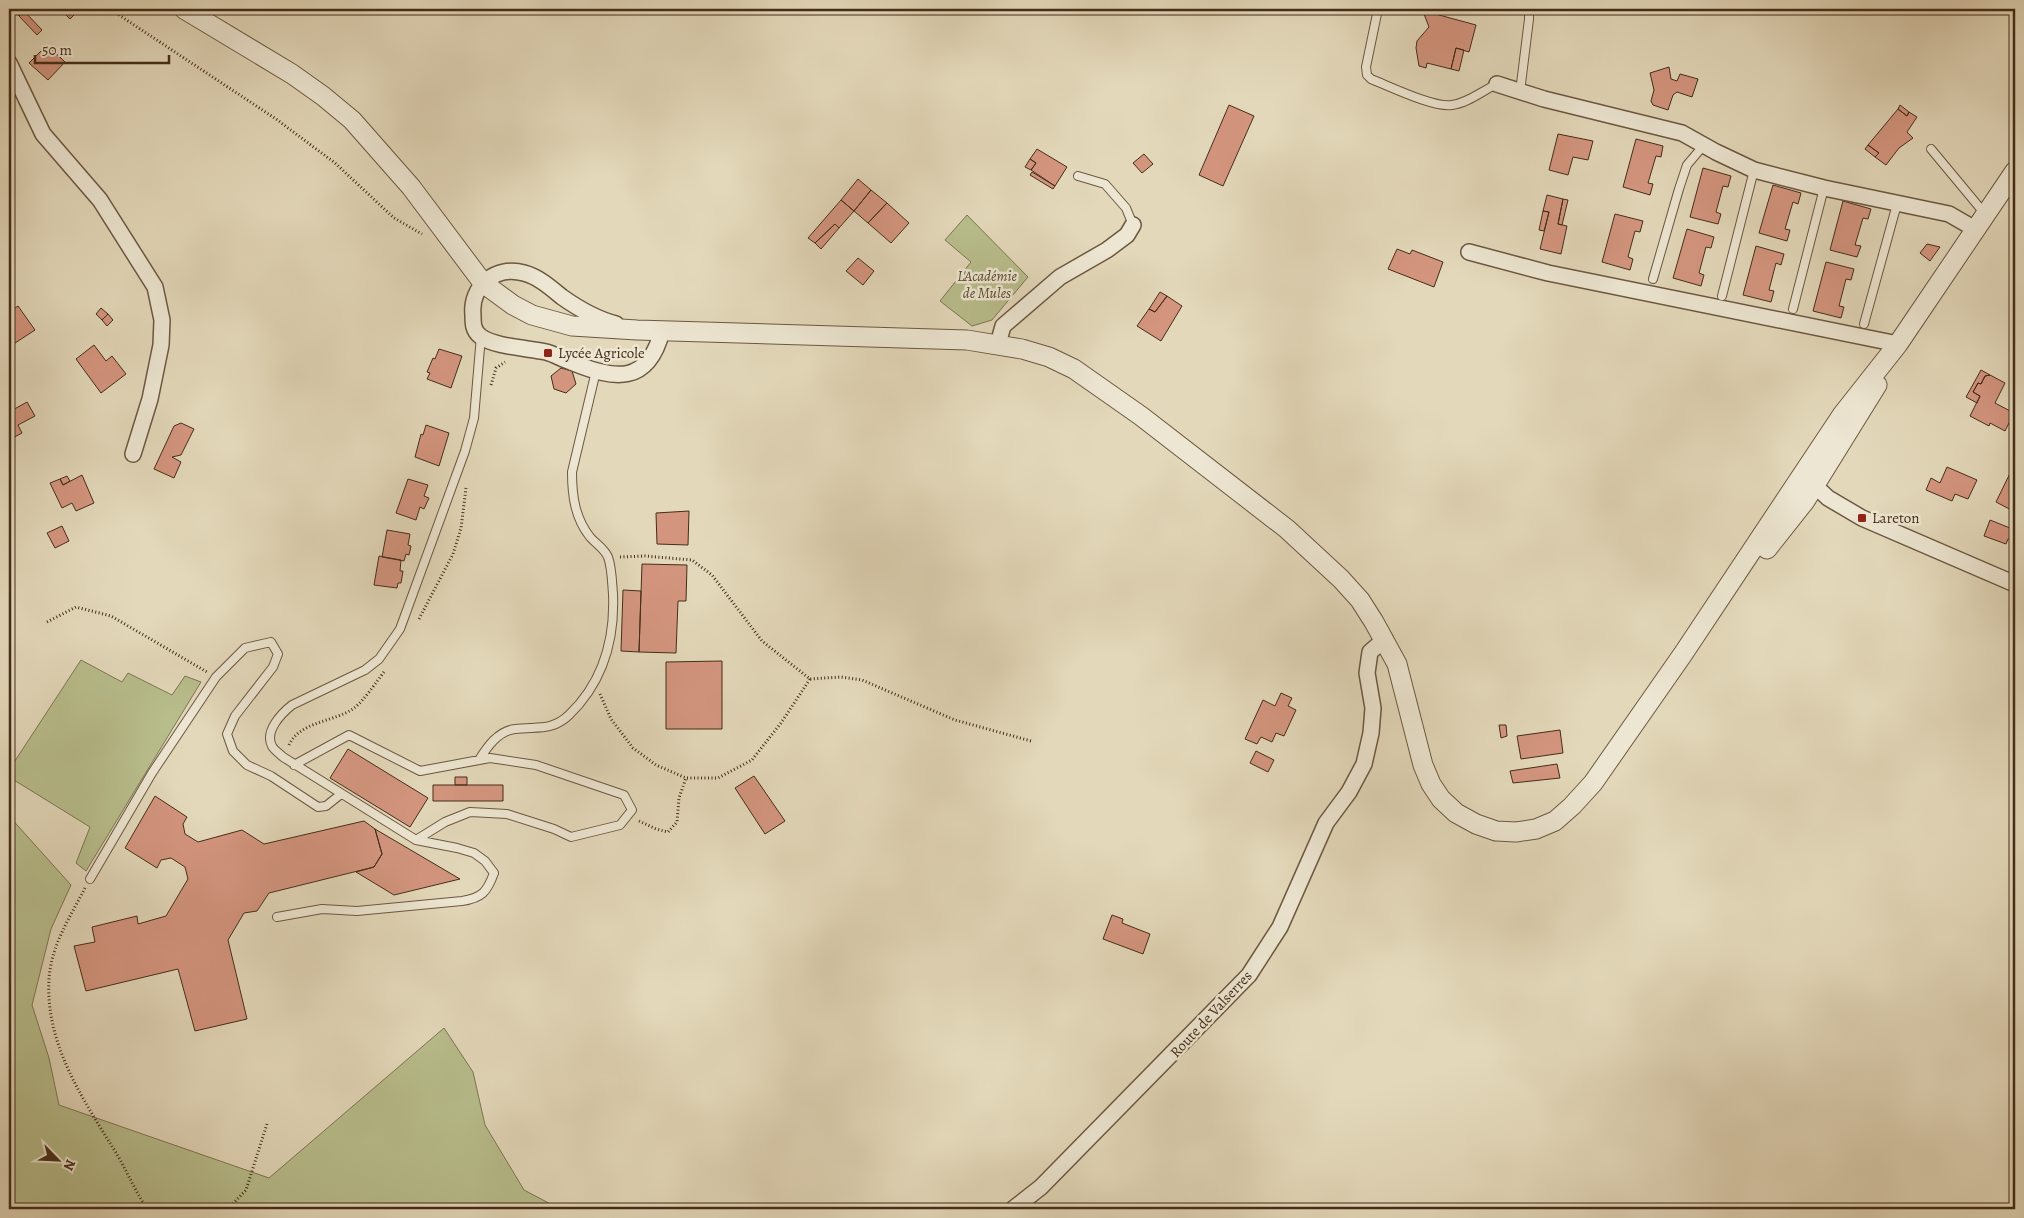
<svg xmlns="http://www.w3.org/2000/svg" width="2024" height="1218" viewBox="0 0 2024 1218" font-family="Alegreya,serif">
	<rect width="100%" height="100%" fill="#e3d8ba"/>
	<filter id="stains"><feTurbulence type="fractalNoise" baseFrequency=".004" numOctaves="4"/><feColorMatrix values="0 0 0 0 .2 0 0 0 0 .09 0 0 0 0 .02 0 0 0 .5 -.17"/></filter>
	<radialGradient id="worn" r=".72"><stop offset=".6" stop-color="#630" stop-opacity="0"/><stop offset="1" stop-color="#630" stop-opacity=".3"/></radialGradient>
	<!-- green -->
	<path fill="#b8bd8c" stroke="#7e7552" d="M967,215l61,62 -36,43 -20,6 -32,-25 31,-39 -26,-22z
		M81,660l41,22 6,-9 44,22 13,-19 16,6 -115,189 -10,-8 14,-36 -81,-50v-7z
		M9,816l62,69 -20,44 -19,76 17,53 10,47 210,73 175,-150 29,44 12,53 39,65 36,19h-551z"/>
	<!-- building -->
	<path fill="#d4957f" stroke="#442d19" d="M12,9h14l-7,7z
		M60,9h20l-10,10z
		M24,11l18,19 -5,5 -18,-19z
		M1428,12l48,13 -7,27 -13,-4 -5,21 -24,-6 -1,5 -7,-2 -3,-18 1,-7 12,-14 -5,-13z
		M47,45l18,17 -17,18 -19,-17z
		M1456,48l8,2 -5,21 -8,-2z
		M1669,67l2,12 6,2 3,-7 18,5 -6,18 -15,-5 -4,3 -5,15 -15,-5 -2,-4 3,-11 -4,-17z
		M1229,105l25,11 -31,70 -24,-11z
		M1900,105l9,7 -2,4 -9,-7z
		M1898,109l9,7 2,-4 8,5 -10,15 6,6 -14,10 -13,17 -11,-8 4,-4 -11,-8z
		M1558,134l35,7 -5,19 -15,-3 -5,18 -19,-5z
		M1636,139l27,7 -2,11 -5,-1 -8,27 5,1 -3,11 -27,-8z
		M1868,145l11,8 -4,4 -10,-8z
		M1037,149l30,18 -12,19 -24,-16 5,-7 -6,-4z
		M1144,154l9,10 -11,9 -9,-10z
		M1030,159l6,4 -5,7 -6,-3z
		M1703,168l28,8 -3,11 -5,-1 -7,26 5,2 -3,10 -28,-7z
		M1032,172l23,14 -2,3 -23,-14z
		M858,179l13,11 -17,21 -13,-11z
		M1773,185l28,8 -3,11 -5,-2 -8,27 5,1 -3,11 -28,-8z
		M871,190l16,13 -19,20 -14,-12z
		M1547,195l16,4 -5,25 9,2 -6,28 -21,-5 9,-37 -6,-1z
		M1563,199l5,1 -6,25 -4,-1z
		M841,200l13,11 -15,17 -4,-4 -20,19 -7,-5z
		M1843,201l28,8 -3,10 -5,-1 -8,27 6,1 -4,11 -27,-7z
		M887,203l22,20 -18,20 -23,-20z
		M1543,211l6,1 -5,19 -5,-1z
		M1615,214l28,7 -3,11 -5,-1 -7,26 5,2 -3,11 -28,-8z
		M835,224l4,4 -18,21 -6,-6z
		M1687,229l27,8 -3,11 -5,-1 -7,26 5,2 -3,11 -28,-8z
		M1927,244l13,3 -10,14 -10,-8z
		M1756,246l28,8 -3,11 -5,-2 -7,27 5,1 -3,11 -28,-7z
		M1397,249l13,5 2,-4 31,12 -9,25 -46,-18z
		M858,258l16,13 -11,14 -17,-14z
		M1826,262l28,7 -3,11 -5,-1 -7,27 5,1 -3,11 -28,-7z
		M1160,292l7,4 -12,16 -6,-3z
		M1167,296l15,10 -21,35 -24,-15 12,-17 6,3z
		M18,306l17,24 -26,17v-35z
		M101,308l7,6 -6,6 -6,-6z
		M108,314l5,6 -6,6 -5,-6z
		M2015,318v14l-5,-3z
		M94,345l12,16 6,-5 14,18 -25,19 -25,-34z
		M439,349l23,7 -11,32 -24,-9 3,-6 -3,-1 6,-14 2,1z
		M561,368l11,3 4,13 -10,9 -12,-4 -3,-13z
		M1981,370l9,5 -5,1 -4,8 -3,-1 -5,9 7,4 -3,7 -11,-6z
		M1990,375l15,8 -10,20 19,10 -9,18 -15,-8 -1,3 -19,-10 10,-20 -7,-4 5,-9 3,1 4,-8z
		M27,402l8,14 -17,9 4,8 -13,7v-28z
		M181,423l13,6 -13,26 -9,2 9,5 -7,16 -20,-9 20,-43z
		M426,425l23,8 -10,33 -24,-9 6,-23 2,1z
		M2015,463v49l-19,-10z
		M1947,467l30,13 -9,19 -13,-5 -3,7 -26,-11 5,-12 9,5z
		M82,475l12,28 -18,8 -4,-8 -10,5 -12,-25 10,-4 3,6z
		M67,476l3,5 -7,4 -3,-6z
		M408,479l20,6 -4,11 5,2 -5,11 -4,-2 -4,13 -20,-7z
		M689,511l-1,34 -31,-1 -1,-31z
		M1990,520l25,10 -1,11 -6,-2 -2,5 -22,-8z
		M62,526l7,15 -14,7 -8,-15z
		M387,530l23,4 -2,11 3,1 -2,9 -3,-1 -2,7 -22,-4z
		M379,556l22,4 -1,11h3l-2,12h-3l-1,5 -23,-3z
		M642,564l45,1 -1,36h-8l-2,52 -37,-1z
		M623,590l18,1 -2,61 -18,-1z
		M722,661v68h-56v-67z
		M1281,693l11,5 -4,8 8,4 -12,26 -8,-3 -4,9 -11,-5 -4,7 -12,-5 18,-39 12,6z
		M1499,725h7l1,11 -6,2z
		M1560,730l3,23 -42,6 -4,-23z
		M348,749l80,49 -18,29 -80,-49z
		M1256,751l18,9 -6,12 -18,-9z
		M1557,764l3,14 -47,5 -3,-12z
		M754,776l31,45 -20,13 -30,-46z
		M455,777h12v8h-12z
		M433,785h70v16h-70z
		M155,796l32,21 -4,7 2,10 13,8 44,-12 22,14 100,-23 11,8 7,25 -8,13 -105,26 -12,18 -13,2 -16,27 19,79 -52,12 -17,-62 -92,22 -12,-45 21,-4 -3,-15 45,-11 1,8 28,-8 22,-37 -3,-12 -14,-9 -10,2 -4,8 -32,-20z
		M375,829l85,50 -66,16 -38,-23 18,-5 8,-13z
		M1112,915l11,4 -1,4 28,11 -7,20 -40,-15z"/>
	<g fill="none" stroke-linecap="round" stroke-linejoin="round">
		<!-- service casing -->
		<g stroke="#6c5841" stroke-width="10">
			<path id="service" d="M1378,9l-12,58 1,8 4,4c18,7 63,29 81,26 16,-2 30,-14 45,-21
				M1520,92l9,-73v-10
				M1931,149l54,65
				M1078,176l27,8 21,24 7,17
				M1653,279l26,-90 8,-24 17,-20
				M1722,296l32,-126
				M1793,309l31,-121
				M1864,324l33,-120
				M479,760c8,-13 19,-29 36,-31 21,-3 36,3 54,-14 34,-33 46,-74 44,-121 -1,-11 -1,-26 -5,-37 -4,-9 -12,-13 -18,-20 -15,-19 -18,-41 -18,-65l24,-101
				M294,765l55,-30 71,36 70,-13 46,7 88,30 8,15 -12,15 -49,12 -17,-8 -47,-15 -37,-2 -25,10 -29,18
				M90,879l62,-106 64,-96 29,-29 26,-6 7,12 -5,13 -38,49 -8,18 6,17 14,14 24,11 47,31 8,-1 15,-12
				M277,917l45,-8 35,2 105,-10c20,-3 25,-9 32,-28l-9,-12 -11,-8 -17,-5 -41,-8 -133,-83c-3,-3 -9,-7 -11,-11 -8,-15 10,-33 20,-41l73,-35 14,-11 21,-30 65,-178 9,-33 7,-82"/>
		</g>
		<!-- minor casing -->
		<g stroke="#6c5841" stroke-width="18">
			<path id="minor" d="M9,63l34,71 57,66 55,87 7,33 -1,25 -11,54 -17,55
				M1497,84l47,15 138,34 34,19 38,18 70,18 125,26 26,15
				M1469,252l79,21 350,71
				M616,324c-20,-5 -37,-15 -54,-27 -11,-9 -23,-20 -38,-24 -28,-8 -54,13 -51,42 0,9 0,15 7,21 14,11 48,12 66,16 8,2 16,7 25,10 44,18 77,23 91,-31
				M998,344l5,-18 57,-49 47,-27 20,-15 6,-10
				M1810,478l1,4 17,16 34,20 153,66
				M1013,1209l28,-22 208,-212 31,-48 46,-104 23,-31 15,-28 7,-31 2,-25 -6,-35 3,-21 15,-13"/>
		</g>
		<!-- tertiary casing -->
		<g stroke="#6c5841" stroke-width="21">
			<path id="tertiary" d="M184,9l108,65 31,22 29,24 59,67 72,96 30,22 19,10 40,11 65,4 330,10 55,9 27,8 25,12 67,47 146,113 54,50 19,21 14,22 23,42 26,101 8,19 10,15 15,14 20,11 20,7 20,1 20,-3 19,-8 17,-15 21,-23 90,-129 159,-239 56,-71 117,-173
				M1767,549l38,-48 72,-116"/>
		</g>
		<!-- path -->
		<path stroke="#442d19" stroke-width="3" stroke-dasharray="1 2.5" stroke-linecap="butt" d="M110,9l166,110 59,44 59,55 28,16
			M491,385l5,-17 9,-6
			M620,557l25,-1 47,4 20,15 50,66 48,38 31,-2 21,3 93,40 76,21
			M419,619l34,-65 8,-26 5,-40
			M47,622l29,-15 35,9 96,56
			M600,694l11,25 22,29 23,17 30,13h32l34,-18 29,-37 29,-44
			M289,745c11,-24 46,-23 65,-37 9,-6 23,-27 30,-36
			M639,821l17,8 12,3 9,-10 2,-24 7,-20
			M85,888c-15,29 -34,58 -36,91 -4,67 36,123 69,177 10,18 18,36 29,53
			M228,1209l18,-19 21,-66"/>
		<!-- service -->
		<use href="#service" stroke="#ede6d2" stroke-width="8"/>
		<!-- minor -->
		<use href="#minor" stroke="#ede6d2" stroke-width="15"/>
		<!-- tertiary -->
		<use href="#tertiary" stroke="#ede6d2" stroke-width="19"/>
	</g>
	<!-- markers -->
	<g fill="#8f2418" stroke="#ede6d2" stroke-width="2">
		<rect x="543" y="348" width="10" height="10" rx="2.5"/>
		<rect x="1857" y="513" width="10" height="10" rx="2.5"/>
	</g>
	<g text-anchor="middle" stroke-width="5" stroke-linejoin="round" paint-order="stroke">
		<!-- park labels -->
		<g font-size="15" font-style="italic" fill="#5b4a30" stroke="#ede6d2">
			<text x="987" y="281">L'Académie<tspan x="987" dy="17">de Mules</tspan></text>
		</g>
		<!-- poi labels -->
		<g font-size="15" fill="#442d19" stroke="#ede6d2" text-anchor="start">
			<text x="558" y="358">Lycée Agricole</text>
			<text x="1872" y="523">Lareton</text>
		</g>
		<!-- street labels -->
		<g font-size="15" fill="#442d19" stroke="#ede6d2">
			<text transform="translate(1211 1014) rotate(-47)" y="5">Route de Valserres</text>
		</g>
	</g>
	<!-- margin -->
	<rect width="2024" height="1218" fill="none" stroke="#e3d8ba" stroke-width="30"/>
	<rect x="10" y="10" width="2004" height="1198" fill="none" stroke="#442d19" stroke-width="2.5"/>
	<rect x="15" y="15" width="1994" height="1188" fill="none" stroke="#442d19"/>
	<!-- north arrow -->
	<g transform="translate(58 1160) rotate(114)" stroke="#ede6d2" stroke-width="4" paint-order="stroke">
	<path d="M0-4L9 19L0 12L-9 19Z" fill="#442d19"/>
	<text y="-8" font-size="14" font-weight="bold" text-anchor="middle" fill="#442d19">N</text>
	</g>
	<!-- scale -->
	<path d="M35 55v8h134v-8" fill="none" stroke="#442d19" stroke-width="2.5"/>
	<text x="42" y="55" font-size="15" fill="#442d19" stroke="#ede6d2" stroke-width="4" paint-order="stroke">50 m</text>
	<rect width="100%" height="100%" filter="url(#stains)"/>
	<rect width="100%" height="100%" fill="url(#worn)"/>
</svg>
